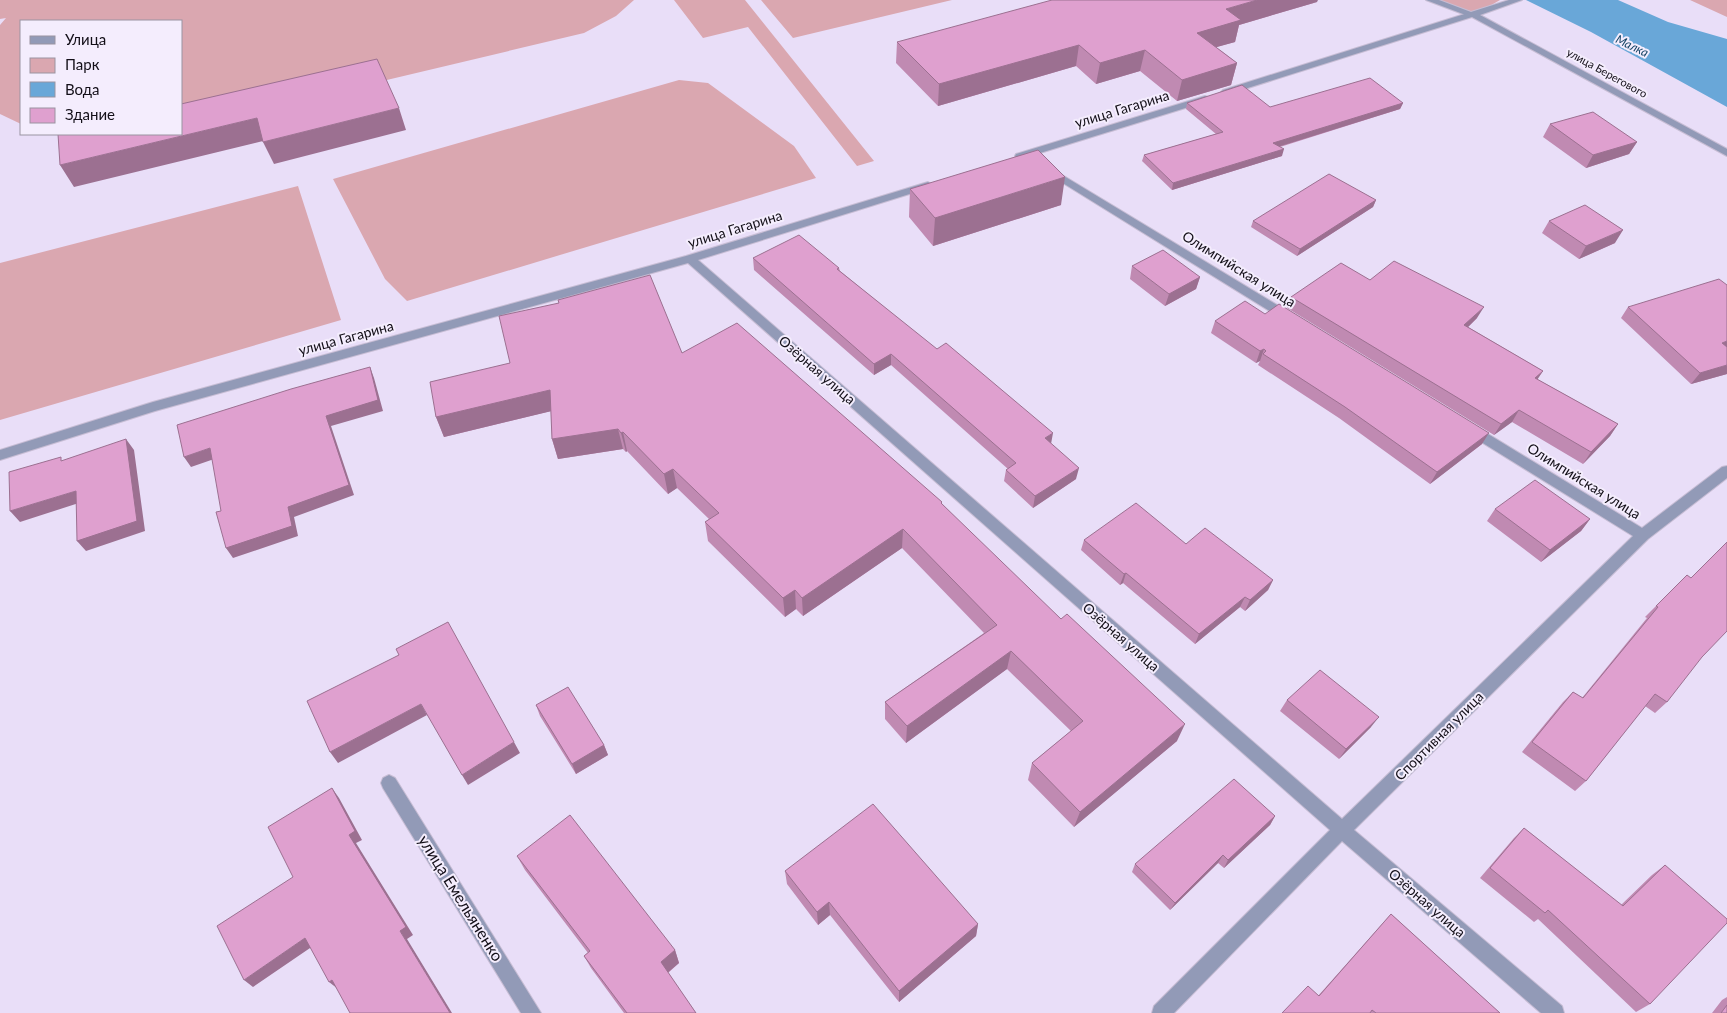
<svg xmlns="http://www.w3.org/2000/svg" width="1727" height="1013" viewBox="0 0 1727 1013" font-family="Lato,sans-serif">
	<rect width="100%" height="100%" fill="#e9def8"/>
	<!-- green -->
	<path fill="#daa7b0" d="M0,0h634l-18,16 -32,17 -403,96v-108h-160v103l-21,-10v-89l6,-7 -6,1z
		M674,0h71l129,161 -17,5 -109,-139 -45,11z
		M761,0h191l-159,38z
		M1430,0h70l-26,15z
		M1690,0h37v17z
		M679,80l29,3 86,63 22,32 -409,123 -22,-22 -52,-100z
		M298,186l43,134 -341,100v-157z"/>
	<!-- water -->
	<path fill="#69a7d8" d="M1526,0h92l50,22 59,17v68l-136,-75z"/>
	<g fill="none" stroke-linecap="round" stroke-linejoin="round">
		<!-- service casing -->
		<g stroke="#c7bdd4" stroke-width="2">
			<path id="service" d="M1426,0h13l40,15 -2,2h-6z"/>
		</g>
		<!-- minor casing -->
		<g stroke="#c7bdd4" stroke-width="2">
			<path id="minor" d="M1509,0h13l-42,15 247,134v7l-255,-139 -243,77h-6l-2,-2 2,-2z
				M1205,96l3,1v4l-184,57h-8l-1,-2 1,-2z
				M1049,167l243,147 2,3 -2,3h-8l-239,-148 -1,-2z
				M928,182l5,3 -1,2 -234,73 644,559 291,-283 -168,-104 -2,-3 2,-3h10l167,102 80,-61 5,-1v12l-79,61 -294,291 208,176 2,7h-23l-199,-172 -168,172h-22l2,-7 176,-176 -642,-567 -533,148 -155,49v-10l153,-48 533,-146z
				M389,775l6,3 146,235h-20l-138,-225 -2,-5 2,-5z"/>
		</g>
		<!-- service -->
		<use href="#service" fill="#929ab7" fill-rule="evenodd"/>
		<!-- minor -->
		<use href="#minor" fill="#929ab7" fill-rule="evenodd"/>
	</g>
	<!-- wall -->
	<path fill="#c08ab2" d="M1317,2l-78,23 -4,17 -19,5 21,16 -6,22 -54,16 -37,-30 -44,13 -20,-18 -138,40 -42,-43 1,-21z
		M1187,103l83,4 133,-4 -3,6 -120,38 2,9 -110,34 -30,-29 2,-6 72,-21 -30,-25z
		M1550,124l87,18 -8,12 -43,14 -43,-31z
		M910,189l151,16 -128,41 -24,-29z
		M1376,200l-3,7 -76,49 -46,-29 2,-6z
		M1549,221l66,22 -36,16 -37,-26z
		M753,258l86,10 1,3 211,173 25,35 -43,29 -29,-27 2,-11 2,-1 -117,-104 -17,10 -120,-105z
		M1132,266l68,11 -4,12 -31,17 -35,-27z
		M1370,280l107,38 -9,9 75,44 -6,8 81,45 -8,12 -27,28 -71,-42 -18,13 -207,-127 4,-11z
		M558,300l124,53 260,149v2l235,237 -103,86 -46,-47 4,-17 39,-32 -64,-62 -101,74 -21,-24v-17l99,-69 -82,-85 -99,68 -7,-7 -11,8 -77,-76 -3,-19 4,-3 -32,-31 -9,6 -41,-43 -1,1 -3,-3 -65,10 -6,-20 -1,-28 -107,26 -8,-20 74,-54 49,-60z
		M1628,307l99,67 -36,10 -70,-66z
		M1265,314l217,130 -52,40 -91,-66 -81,-53 2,-4 -4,2 -45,-30 4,-12z
		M1495,509l95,10 -9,12 -40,31 -54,-41z
		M1084,540l102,4 87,36 -5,10 -23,21 -5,-4 -45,37 -72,-61 -3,2 -39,-35z
		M1687,575l-20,127 -12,11 -10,-7 -59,75 -11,10 -53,-39 41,-50 10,-10 9,6 65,-80 -2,-1z
		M1287,700l84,27 -32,32 -59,-48z
		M536,705l68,40 4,10 -32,19 -36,-58z
		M1275,816l-5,9 -46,43 -6,-5 -48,47 -38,-38 3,-8z
		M1524,828l97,77 31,-30 13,-10 -15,139 -14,8 -98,-93 -4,3 -54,-44 34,-40z
		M517,856l158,94 4,13 -11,10 28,40h-72l-33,-45 -7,-12 4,-3 -63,-83z
		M785,871l193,53 -2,12 -77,66 -69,-87 -12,10 -31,-41z
		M1391,914l109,99h-218l36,-17z
		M1727,997v16h-15l10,-13z"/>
	<!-- shaded-wall -->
	<path fill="#9c7091" d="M1257,0h61l-1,2 -78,23 -4,17 -43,12 5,-21 29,-24z
		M1079,45l-3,21 -138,40 1,-22z
		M1145,50l-5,21 -44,13 4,-21z
		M1237,63l-6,22 -54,16 5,-21z
		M1403,103l-3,6 -129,40 2,-6z
		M399,108l7,22 -132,34 -11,-22z
		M257,118l10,22 -193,47 -14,-22z
		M1637,142l-8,12 -43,14 7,-13z
		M1284,149l-2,7 -110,34 1,-7z
		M1065,177l-4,28 -128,41 2,-28z
		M1376,200l-3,7 -76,49 3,-7z
		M1623,230l-8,13 -36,16 7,-13z
		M1200,277l-4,12 -31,17 4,-12z
		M1484,307l-7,11 -19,19 6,-12z
		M1727,341v9l-5,-7z
		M1264,349l-4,12 -4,2 4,-12z
		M891,354v11l-17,10v-11z
		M1727,365v9l-36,10 9,-11z
		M370,367l4,11 9,33 -52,15 23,69 -60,22 4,19 -65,22 -7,-10 62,-41 38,-91z
		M1543,371l-8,12v-5z
		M550,390l6,20 -112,27 -8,-20z
		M1519,410l-7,12 -18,13 7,-11z
		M1618,424l-8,12 -27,28 8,-12z
		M618,429l5,20 -65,10 -6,-20z
		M623,432l4,19 -1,1 -5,-19z
		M1053,433l-2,11 -6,-6z
		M1489,433l-7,11 -52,40 7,-12z
		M126,439l8,11 11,81 -59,20 -9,-10z
		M210,448l7,10 -26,9 -7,-10z
		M1079,468l-3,11 -43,29 2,-12z
		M673,469l4,19 -9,6 -4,-20z
		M76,491l9,10 -65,21 -10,-11z
		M1590,519l-9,12 -40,31 9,-12z
		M903,529l-1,19 -99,68 -1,-18z
		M1126,573l-3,10 -3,2 4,-11z
		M1273,580l-5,10 -23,21 5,-11z
		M795,590l1,19 -11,8 -2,-19z
		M1245,597l-5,10 -45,37 4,-10z
		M1011,651l-4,18 -101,74 1,-17z
		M421,704l6,11 -89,48 -8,-11z
		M1379,717l-8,10 -32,32 7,-10z
		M1185,724l-8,17 -103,86 6,-15z
		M514,742l6,11 -52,32 -6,-10z
		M604,745l4,10 -32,19 -4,-10z
		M332,788l7,10 23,42 -6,3 57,92 -6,4 45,74h-2l-50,-82 -51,-96z
		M1275,816l-5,9 -46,43 4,-8z
		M1223,855l-5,8 -48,47 5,-7z
		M829,902l1,13 -12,10 -1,-13z
		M978,924l-2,12 -77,66v-11z
		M305,938l8,8 -60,41 -9,-7z
		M675,950l4,13 -13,11 -5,-12z
		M332,980l6,9 -9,-7z"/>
	<!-- building -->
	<path fill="#dfa0cf" stroke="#9c7091" d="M1052,0h205l-31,9 15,11 -44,13 40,30 -55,17 -37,-30 -45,13 -21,-18 -140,39 -42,-42z
		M377,59l22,49 -136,34 -6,-24 -197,47 -2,-31h123v-30z
		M1370,78l33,25 -130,40 11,6 -111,34 -29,-28 79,-23 -36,-29 55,-18 28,22z
		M1593,112l44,30 -44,13 -43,-31z
		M1038,150l27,27 -130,41 -25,-29z
		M1329,174l47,26 -76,49 -47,-28z
		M1585,205l38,25 -37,16 -37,-25z
		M799,235l40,33 -2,1 100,80 9,-6 107,90 -8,5 34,30 -44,28 -29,-26 10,-7 -125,-109 -17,10 -121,-106z
		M1163,250l37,27 -31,17 -37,-28z
		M1394,261l90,46 -20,18 79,46 -8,7 83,46 -27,28 -72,-42 -18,14 -210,-127 50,-34 29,17z
		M650,275l32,78 55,-30 205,179 -1,1 120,116 6,-5 118,110 -105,88 -48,-49 51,-42 -72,-70 -104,75 -22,-24 112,-77 -94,-96 -101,69 -7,-8 -12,8 -78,-76 14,-9 -46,-44 -9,5 -41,-42 -2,1 -3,-4 -66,10 -2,-49 -114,27 -6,-35 80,-19 -11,-47 60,-13 -1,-3z
		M1719,279l8,6v56l-5,2 5,4v18l-27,8 -72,-66z
		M1245,301l20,13 14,-10 210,129 -52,39 -92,-65 -82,-53 3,-3 -2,-2 -4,2 -45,-30z
		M370,367l8,33 -52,16 23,69 -61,22 4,19 -66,22 -10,-36 5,-1 -11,-63 -26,9 -7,-32 114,-36z
		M126,439l11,82 -60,20 -1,-50 -66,20 -1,-39 52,-15v4z
		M1535,480l55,39 -40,31 -55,-41z
		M1136,503l50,41 19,-16 68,52 -23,20 -5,-3 -46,37 -73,-61 -2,1 -40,-34z
		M1727,542v89l-25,26 -35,45 -12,-8 -69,87 -54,-39 41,-50 10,6 75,-91 -2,-1 31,-31 4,3z
		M448,622l66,120 -52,33 -41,-71 -91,48 -23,-51 92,-46 -3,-6z
		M1320,670l59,47 -33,32 -59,-49z
		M568,687l36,58 -32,19 -36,-59z
		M1234,779l41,37 -47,44 -5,-5 -48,48 -40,-39z
		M332,788l23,43 -6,4 57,92 -6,4 50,82h-100l-18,-33 -3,2 -24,-44 -61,42 -27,-54 76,-49 -25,-50z
		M873,804l105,120 -79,67 -70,-89 -12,10 -32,-41z
		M570,815l105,135 -14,12 35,51h-69l-43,-57 6,-5 -73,-95z
		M1524,828l99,78 42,-41 62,54v4l-77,81 -102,-94 -3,3 -55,-45z
		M1391,914l109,99h-124l-4,-3 -2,3h-88l26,-27 11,10z
		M1727,1005v8h-6z"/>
	<g text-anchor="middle" stroke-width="4" stroke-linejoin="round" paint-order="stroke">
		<!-- far-street labels -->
		<g font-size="11" fill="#130f18" stroke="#f4edfd">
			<text transform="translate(1607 73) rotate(29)" y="4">улица Берегового</text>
		</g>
		<!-- far-water labels -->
		<g font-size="12" font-style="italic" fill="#0d3e5f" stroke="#f4edfd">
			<text transform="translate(1632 46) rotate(26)" y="4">Малка</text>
		</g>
		<!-- street labels -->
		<g font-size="14" fill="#130f18" stroke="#f4edfd">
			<text transform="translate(1122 109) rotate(-17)" y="5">улица Гагарина</text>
			<text transform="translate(735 229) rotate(-17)" y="5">улица Гагарина</text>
			<text transform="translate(1239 269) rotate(32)" y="5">Олимпийская улица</text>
			<text transform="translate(346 338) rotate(-15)" y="5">улица Гагарина</text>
			<text transform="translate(817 370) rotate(41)" y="5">Озёрная улица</text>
			<text transform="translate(1584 481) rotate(32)" y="5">Олимпийская улица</text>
			<text transform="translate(1121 637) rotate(41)" y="5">Озёрная улица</text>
			<text transform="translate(1439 736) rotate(-45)" y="5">Спортивная улица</text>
			<text transform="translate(1427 903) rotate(41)" y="5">Озёрная улица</text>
		</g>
		<!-- near-street labels -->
		<g font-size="16" fill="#130f18" stroke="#f4edfd">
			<text transform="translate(461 898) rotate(58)" y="6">улица Емельяненко</text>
		</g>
	</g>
	<!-- legend -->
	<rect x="20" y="20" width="162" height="115" fill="#f4edfd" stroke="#9a94a1"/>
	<rect x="30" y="36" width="25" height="8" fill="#929ab7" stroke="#9a94a1"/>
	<text x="65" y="45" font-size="15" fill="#130f18">Улица</text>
	<rect x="30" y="58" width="25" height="15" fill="#daa7b0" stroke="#9a94a1"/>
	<text x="65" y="70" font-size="15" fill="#130f18">Парк</text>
	<rect x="30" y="82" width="25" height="15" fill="#69a7d8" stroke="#9a94a1"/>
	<text x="65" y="95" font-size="15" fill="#130f18">Вода</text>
	<rect x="30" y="108" width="25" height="15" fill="#dfa0cf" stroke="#9a94a1"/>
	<text x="65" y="120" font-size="15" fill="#130f18">Здание</text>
</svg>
